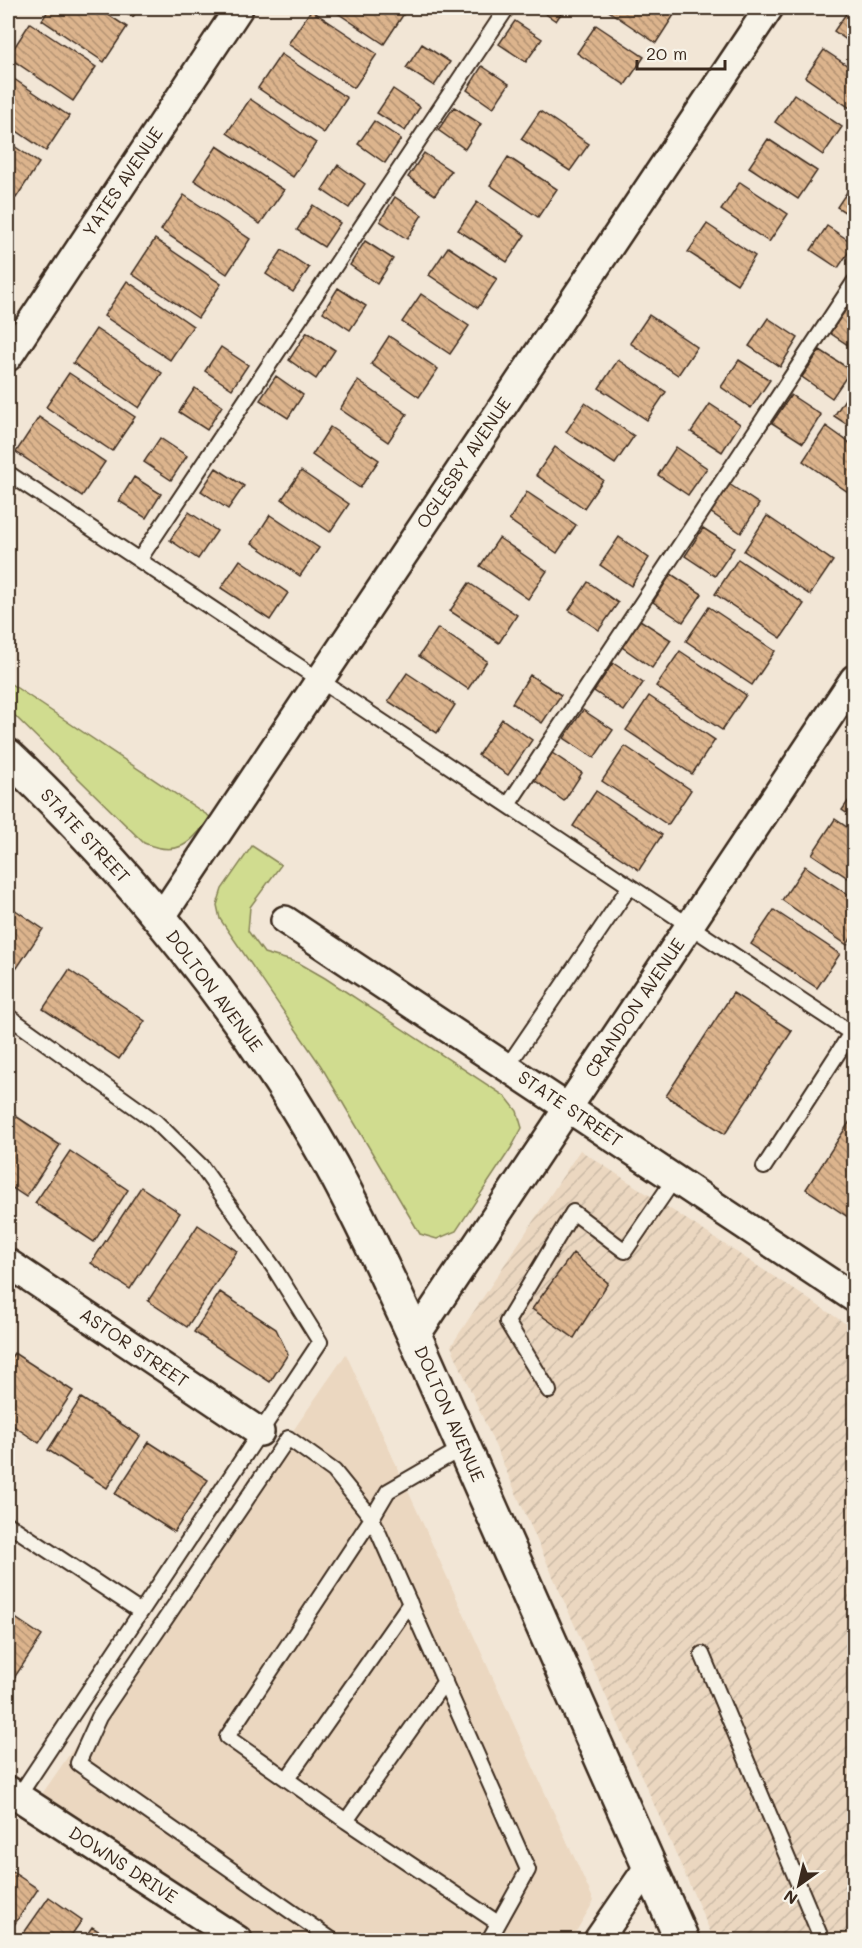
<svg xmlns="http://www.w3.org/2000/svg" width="862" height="1948" viewBox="0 0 862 1948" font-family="Mali,sans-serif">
	<defs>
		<pattern id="industrial-furrows" width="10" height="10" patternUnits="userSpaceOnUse" patternTransform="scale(1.5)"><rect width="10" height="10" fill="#ebd7c0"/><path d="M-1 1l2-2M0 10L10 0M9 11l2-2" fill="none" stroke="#cab9a5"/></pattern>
		<pattern id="building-back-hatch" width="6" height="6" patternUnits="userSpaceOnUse" patternTransform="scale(1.5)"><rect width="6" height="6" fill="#dcb48d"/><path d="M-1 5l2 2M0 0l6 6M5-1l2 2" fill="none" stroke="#b49373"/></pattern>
	</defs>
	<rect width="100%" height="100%" fill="#f2e6d6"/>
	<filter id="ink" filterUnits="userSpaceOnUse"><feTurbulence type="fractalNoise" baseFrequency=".0167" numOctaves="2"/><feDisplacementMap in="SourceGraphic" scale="12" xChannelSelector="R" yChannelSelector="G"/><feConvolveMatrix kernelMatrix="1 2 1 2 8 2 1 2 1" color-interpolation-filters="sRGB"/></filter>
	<g filter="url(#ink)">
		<!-- built -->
		<path fill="#ebd7c0" d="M346,1354l248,547 -23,39h-313l-218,-143z"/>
		<!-- industrial -->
		<path fill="url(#industrial-furrows)" d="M580,1150l274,179v611h-140l-263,-594z"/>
		<!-- green -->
		<path fill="#d0dc8f" stroke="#868356" stroke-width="1.5" d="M8,682l202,135c-19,28 -33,40 -66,26l-136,-134z
			M252,846l29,19 -31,42 -2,24 16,22 35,10 26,15 181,119 11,14 5,17 -11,20 -55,83 -19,8 -17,-5 -99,-168 -101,-147 -3,-14 5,-16z"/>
		<!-- building -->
		<path fill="url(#building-back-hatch)" stroke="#3b2a1e" stroke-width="1.5" d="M50,8h48l29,19 -23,35 -62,-42z
			M119,8h20l-6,9z
			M330,8h75l2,1 -23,35z
			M537,8h28l-9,13z
			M609,8h54l11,7 -18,28 -49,-33z
			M850,8h4v37l-20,-14z
			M311,10l66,44 -23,34 -66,-44z
			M515,21l27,18 -16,23 -27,-18z
			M30,23l66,44 -23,34 -65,-44z
			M596,25l48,32 -19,28 -48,-32z
			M422,44l28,18 -16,24 -28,-18z
			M824,50l30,20 -1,40 -48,-33z
			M281,54l66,44 -23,35 -66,-45z
			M482,66l27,18 -16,24 -26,-18z
			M8,75l61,41 -23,35 -38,-26z
			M393,89l27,18 -15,24 -28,-18z
			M794,94l48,33 -19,28 -48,-33z
			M250,99l66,44 -23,34 -66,-44z
			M454,107l27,17 -16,25 -27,-19z
			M540,111l49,33 -19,27 -49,-32z
			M374,121l27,18 -16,24 -27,-19z
			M768,139l49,32 -19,28 -49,-32z
			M8,142l31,21 -23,35 -8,-6z
			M217,146l67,44 -24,34 -66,-44z
			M424,153l27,18 -16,24 -27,-18z
			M508,157l49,32 -19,28 -48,-32z
			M338,165l27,19 -16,24 -27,-18z
			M740,182l48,32 -19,28 -48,-32z
			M853,183l1,1v34l-17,-11z
			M184,195l66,44 -23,35 -66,-44z
			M395,197l27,18 -15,24 -27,-18z
			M477,202l48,33 -18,27 -49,-32z
			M313,205l27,18 -16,24 -27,-17z
			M707,224l48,32 -18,28 -49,-32z
			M827,226l27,18 -16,24 -27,-18z
			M155,239l66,45 -23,34 -66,-44z
			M365,241l28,18 -16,25 -27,-19z
			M448,247l49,32 -19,29 -49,-33z
			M282,250l27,18 -16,24 -27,-18z
			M127,281l66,45 -23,34 -66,-44z
			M338,288l28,18 -16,24 -27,-18z
			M421,294l48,32 -19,28 -48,-32z
			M849,305l5,4v40l-24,-16z
			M649,315l48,32 -19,28 -48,-32z
			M768,318l30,20 -18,29 -31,-21z
			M96,329l66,44 -23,35 -66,-45z
			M307,332l28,18 -19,29 -27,-19z
			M389,336l49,33 -19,28 -48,-33z
			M221,347l27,18 -16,24 -27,-18z
			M820,350l31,20 -19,28 -30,-21z
			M618,360l48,32 -19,28 -48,-32z
			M739,360l31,20 -19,28 -30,-21z
			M69,373l66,44 -23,34 -66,-44z
			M276,376l27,19 -15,23 -28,-18z
			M358,381l49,33 -19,28 -48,-33z
			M854,385v44l-20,-13z
			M195,388l27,18 -15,24 -28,-18z
			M791,395l30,20 -18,28 -31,-20z
			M585,403l49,33 -19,28 -49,-32z
			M710,404l30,20 -18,28 -31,-20z
			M39,417l66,45 -23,34 -66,-44z
			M826,426l28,20v50l-51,-35z
			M330,427l49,33 -19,28 -48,-33z
			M160,438l27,18 -16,24 -27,-18z
			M555,447l48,33 -19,28 -48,-33z
			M676,447l31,21 -19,27 -30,-20z
			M216,468l28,18 -16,23 -27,-18z
			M301,471l48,33 -19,28 -48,-33z
			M134,477l27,17 -15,24 -27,-17z
			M729,484l30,20 -18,29 -31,-21z
			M527,492l49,33 -19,28 -48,-33z
			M189,512l28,19 -19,28 -28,-19z
			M270,515l49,33 -19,28 -48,-33z
			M767,516l66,45 -23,34 -66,-44z
			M703,528l31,20 -19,28 -30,-20z
			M619,537l30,21 -18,28 -31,-21z
			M499,538l48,33 -19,28 -48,-33z
			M738,559l66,45 -23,34 -66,-44z
			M240,560l48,33 -18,27 -49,-32z
			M671,574l31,20 -19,28 -30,-20z
			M588,582l30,21 -19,27 -30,-20z
			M469,583l48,32 -18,28 -49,-32z
			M709,607l66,44 -23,34 -66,-44z
			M640,620l31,20 -19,28 -30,-21z
			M438,628l49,33 -19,28 -49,-33z
			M680,651l66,44 -24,35 -66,-44z
			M613,663l30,20 -19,28 -30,-20z
			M407,673l48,32 -18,28 -49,-32z
			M530,675l31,20 -19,28 -30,-20z
			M649,696l66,44 -23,34 -66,-44z
			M583,710l30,20 -19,28 -30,-20z
			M502,719l30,21 -24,35 -30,-20z
			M625,746l66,44 -23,35 -66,-44z
			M552,753l30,20 -18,28 -30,-21z
			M596,791l66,44 -23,35 -66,-44z
			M854,793v25l-12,-8z
			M835,819l19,13v50l-42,-28z
			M805,866l49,33v35l-7,11 -65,-45z
			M8,905l35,24 -26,39 -9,-7z
			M774,910l66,44 -23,34 -66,-44z
			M69,970l76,51 -26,38 -76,-50z
			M733,993l59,38 -67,103 -59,-38z
			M8,1111l52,34 -34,52 -18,-12z
			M854,1115v106l-48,-32z
			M70,1151l58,39 -34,52 -59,-39z
			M141,1187l39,26 -50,76 -39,-26z
			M198,1225l39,26 -50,76 -39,-26z
			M573,1253l35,30 -34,55 -42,-29z
			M220,1292l56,37 12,25 -18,28 -76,-50z
			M14,1353l59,38 -34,52 -31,-21v-60z
			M81,1398l59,38 -33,52 -59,-38z
			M149,1442l59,38 -34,52 -59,-38z
			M8,1613l34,23 -34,51z
			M8,1869l30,20 -30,45z
			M49,1897l33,23 -14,20h-49z
			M92,1927l21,13h-30z"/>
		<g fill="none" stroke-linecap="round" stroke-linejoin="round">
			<!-- lane casing -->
			<g stroke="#3b2a1e" stroke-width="18">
				<path id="lane" d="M8,473l846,562
					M139,560l368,-552
					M508,805l346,-523
					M8,1016l148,106 45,44 73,102 46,74 -302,455
					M507,1067l123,-181
					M764,1167l87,-134
					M549,1391l-42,-69 66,-110 52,39 50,-73
					M464,1447l-76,44 -16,27 156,352 -39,70
					M8,1524l133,88
					M702,1654l120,286
					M287,1779l123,-176
					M346,1821l99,-140
					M332,1940l-254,-177 21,-46 189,-279 46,33 38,47 -145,219 119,84 152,102"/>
			</g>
			<!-- street casing -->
			<g stroke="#3b2a1e" stroke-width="32">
				<path id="street" d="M8,357l231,-349
					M160,919l609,-911
					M285,920l569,378
					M8,1263l252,169
					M415,1337l439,-658
					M8,1790l230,150
					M598,1940l51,-74"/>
			</g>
			<!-- secondary casing -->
			<g stroke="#3b2a1e" stroke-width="38">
				<path id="secondary" d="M8,756c123,116 240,261 323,409 31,56 57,114 84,172l267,603"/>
			</g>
			<!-- lane -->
			<use href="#lane" stroke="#f7f3e8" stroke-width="14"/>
			<!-- street -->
			<use href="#street" stroke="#f7f3e8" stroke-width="27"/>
			<!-- secondary -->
			<use href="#secondary" stroke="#f7f3e8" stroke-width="33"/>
		</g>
	</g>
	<g text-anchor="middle" stroke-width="6" stroke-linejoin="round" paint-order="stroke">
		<!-- street labels -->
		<g font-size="18" fill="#3b2a1e" stroke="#f7f3e8">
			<text transform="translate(123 182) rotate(-56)" y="6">YATES AVENUE</text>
			<text transform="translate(464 463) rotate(-56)" y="6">OGLESBY AVENUE</text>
			<text transform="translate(85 836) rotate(47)" y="6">STATE STREET</text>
			<text transform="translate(214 991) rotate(53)" y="6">DOLTON AVENUE</text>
			<text transform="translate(635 1008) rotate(-56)" y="6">CRANDON AVENUE</text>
			<text transform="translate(570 1109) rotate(34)" y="6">STATE STREET</text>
			<text transform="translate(134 1348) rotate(34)" y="6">ASTOR STREET</text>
			<text transform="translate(449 1414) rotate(66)" y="6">DOLTON AVENUE</text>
			<text transform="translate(123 1865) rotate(33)" y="6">DOWNS DRIVE</text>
		</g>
	</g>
	<!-- margin -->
	<rect width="862" height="1948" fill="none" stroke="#f7f3e8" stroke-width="30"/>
	<rect x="15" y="15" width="832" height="1918" fill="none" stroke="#3b2a1e" stroke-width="2" filter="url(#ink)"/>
	<!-- north arrow -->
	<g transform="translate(799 1885) rotate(214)" stroke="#f7f3e8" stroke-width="4.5" paint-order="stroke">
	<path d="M0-4.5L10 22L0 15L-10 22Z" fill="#3b2a1e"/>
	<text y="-9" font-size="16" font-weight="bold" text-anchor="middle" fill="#3b2a1e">N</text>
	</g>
	<!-- scale -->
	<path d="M637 60v9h88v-9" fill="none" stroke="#3b2a1e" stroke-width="3"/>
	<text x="646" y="60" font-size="18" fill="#3b2a1e" stroke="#f7f3e8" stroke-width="4.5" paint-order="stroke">20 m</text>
</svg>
